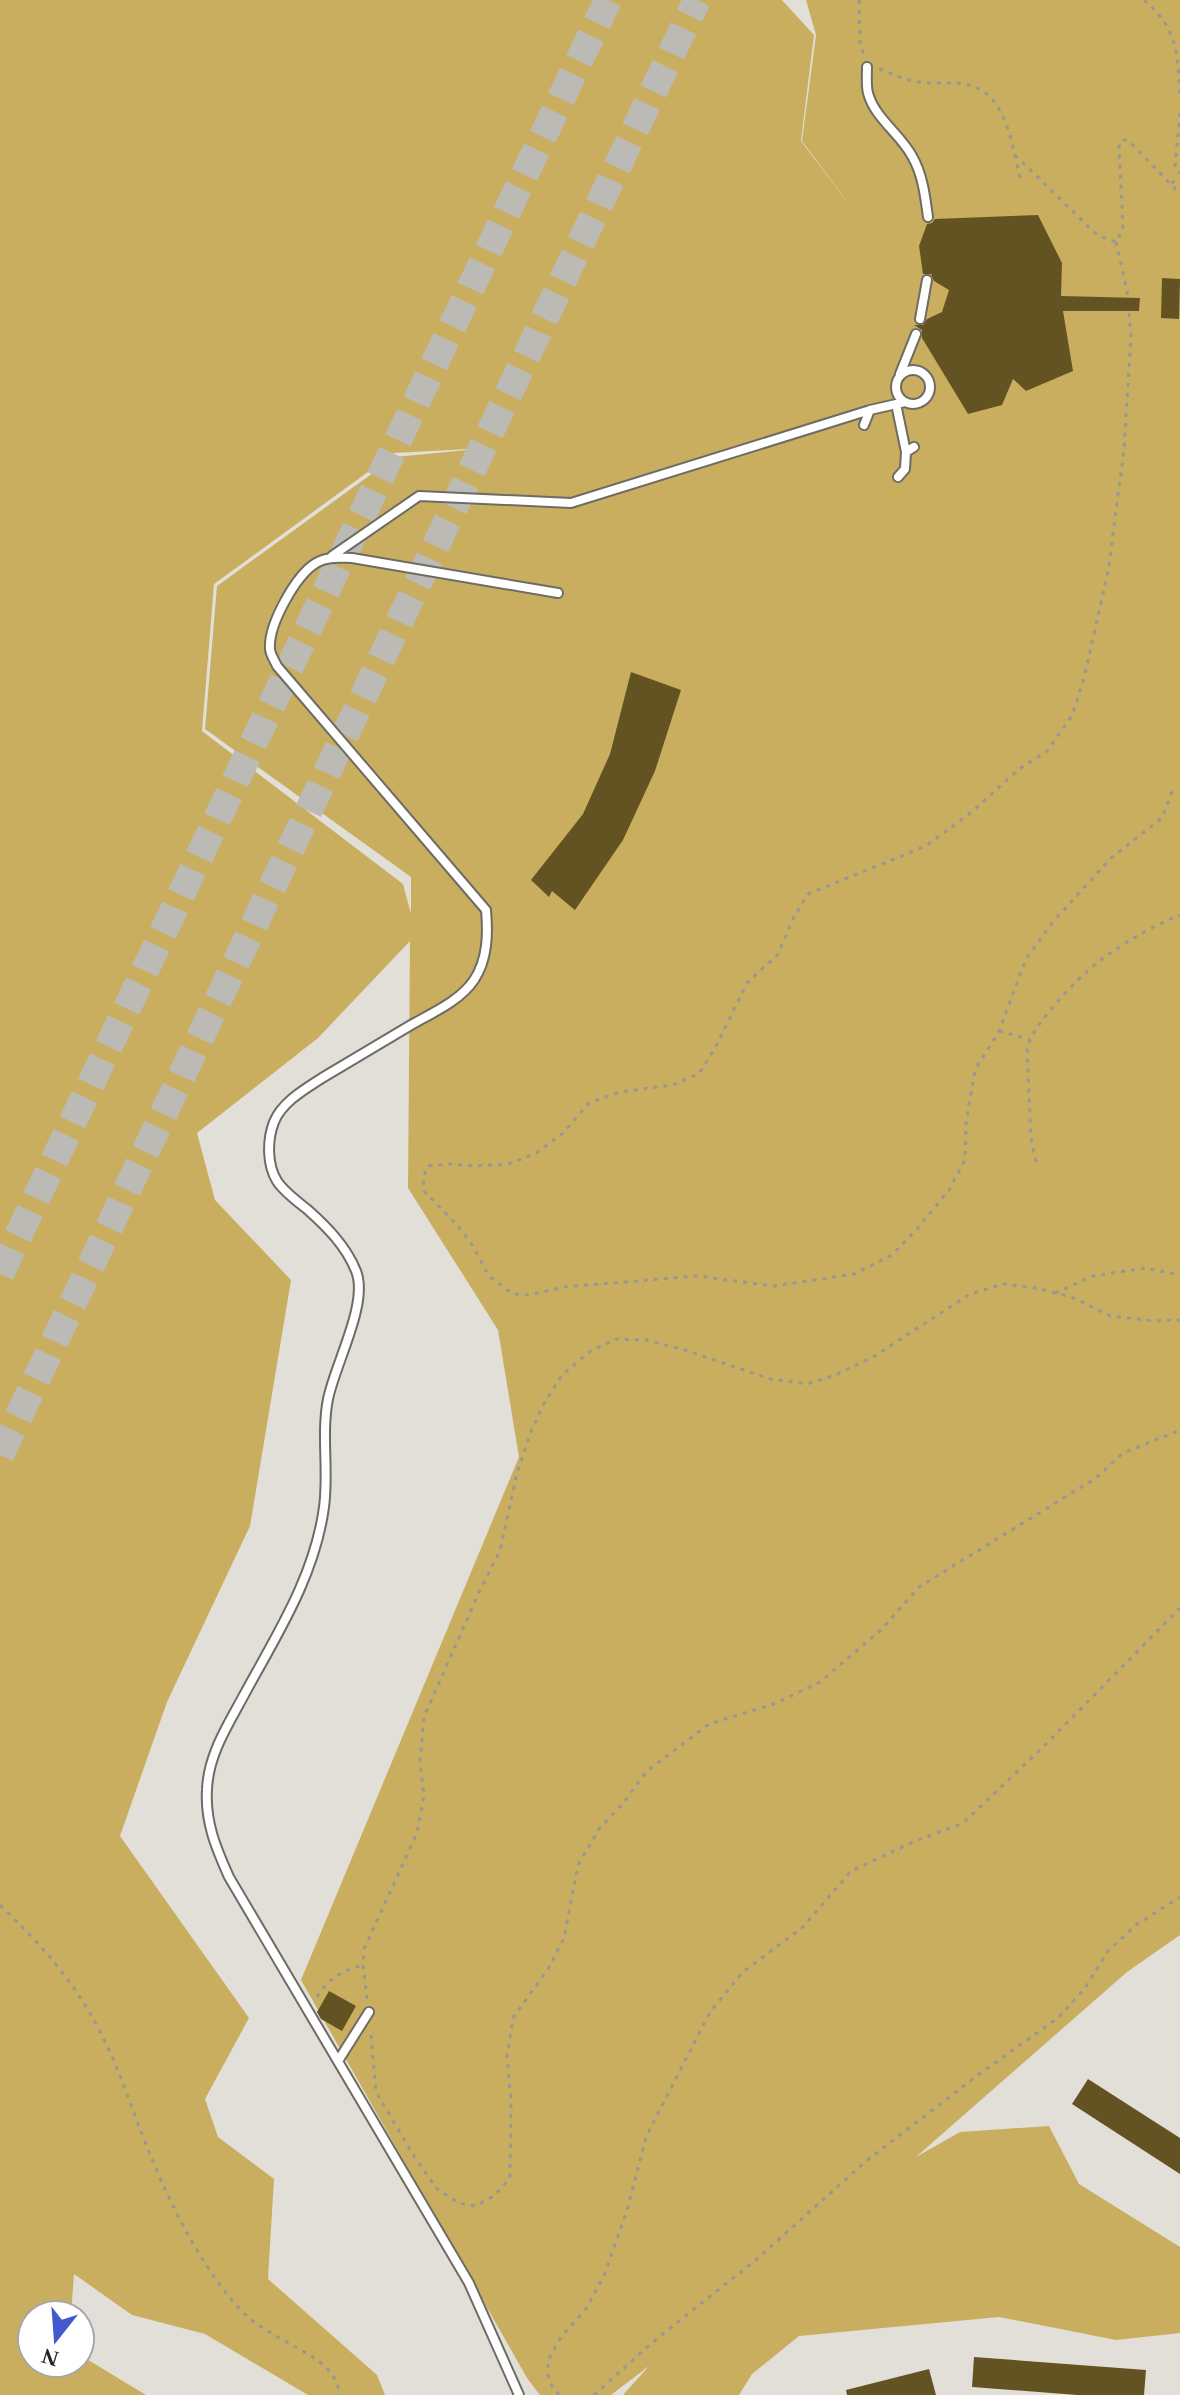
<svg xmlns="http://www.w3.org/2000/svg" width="1180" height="2395" viewBox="0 0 1180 2395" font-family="Georgia,serif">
	<rect width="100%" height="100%" fill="#e2dfd8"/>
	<!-- green -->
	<path fill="#caae5f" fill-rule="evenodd" d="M0,0h782l32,35 -13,106 57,75 -56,-75 14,-106 -10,-35h374v1935l-53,37 -211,185 44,-25 89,-6 30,58 101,63v86l-64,7 -117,-23 -200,19 -47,38 -13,21h-116l26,-29 -38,29h-71l-13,-17 -226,-398 218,-523 -21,-127 -90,-142 2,-247 -92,97 -121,95 18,67 76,80 -41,246 -83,176 -47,134 129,182 -44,81 13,38 56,42 -6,100 109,96 8,20h-77l-103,-61 -73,-19 -58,-41 -3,41h-39v48h48v-8l66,40h-146zM488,448l-93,9 -178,129 -12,143 206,148v37l-8,-30 -201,-153 12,-147 180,-131z"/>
	<!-- building -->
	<path fill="#645322" d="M1038,215l24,48 -1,33 79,2 -1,13h-76l10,60 -47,20 -13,-12 -11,26 -34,9 -46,-76v-8l-8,-5h9l4,-6 15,-7 7,-22 -15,-9 -3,-7h-8l-4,-28 8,-22 5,-1 3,-4z
		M1162,278l18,1 -1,40 -18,-1z
		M631,672l50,18 -26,81 -32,69 -48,70 -23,-19 -3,6 -18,-17 52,-66 27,-60z
		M329,1991l27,15 -14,25 -21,-12 -4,-7z
		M1088,2079l92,59v36l-108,-70z
		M974,2357l172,13 -2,25h-67l-105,-8z
		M929,2369l7,26h-89l-1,-5z"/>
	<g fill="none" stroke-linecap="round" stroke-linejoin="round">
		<!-- highway-tunnel -->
		<path stroke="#bcbab4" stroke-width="28" stroke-dasharray="28 14" stroke-linecap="butt" d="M0,1274l608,-1274
			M0,1455l697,-1455"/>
		<!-- lane casing -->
		<g stroke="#6d6b64" stroke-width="12">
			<path id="lane" d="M867,67c0,9 -1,18 1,26 6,24 32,41 44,63 11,19 13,40 16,61
				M920,319l7,-39
				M896 387a17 17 0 1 1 34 0a17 17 0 1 1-34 0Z
				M900,374l16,-40
				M896,404l10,48
				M864,425l6,-15
				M898,477l7,-8 1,-17 8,-5
				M332,556l87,-60 152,7 299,-93 35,-8
				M338,2061l31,-49
				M519,2395l-50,-112 -240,-406c-13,-29 -24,-55 -22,-87 1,-35 21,-65 37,-95 32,-59 71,-119 80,-188 5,-36 -3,-72 4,-108 7,-35 41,-96 28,-128 -10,-25 -29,-44 -48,-61 -11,-9 -24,-18 -31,-29 -10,-16 -10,-41 -3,-59 8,-20 31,-33 48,-44 30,-18 59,-35 89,-53 21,-12 49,-24 63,-45 14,-21 14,-47 12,-70l-209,-244c-2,-5 -7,-12 -7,-17 -2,-24 26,-74 46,-86 11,-7 24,-5 36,-5l206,35"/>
		</g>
		<!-- path -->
		<path stroke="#999792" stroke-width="3" stroke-dasharray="4 6" stroke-linecap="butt" d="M859,0l1,41 4,15
			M1144,0c35,30 33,53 36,95
			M879,69c13,4 27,12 41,13 18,3 37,-2 55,5 32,12 38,62 45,91
			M1180,113l-5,53 5,8
			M1015,155l82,80 19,7 7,-13 -4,-82 3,-7h4l6,4 48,50
			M1171,183l9,-4
			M1116,242l12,54
			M1129,313l2,23 -7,114 -16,122 -24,106 -12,38 -25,35 -28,18 -46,42 -47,35 -118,48 -15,25 -15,35 -31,29 -32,65 -16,26 -27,11 -52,7 -31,11 -27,31 -26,19 -27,11 -34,2 -27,-2 -20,2 -5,12 1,13 34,35 14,19 17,31 24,18 16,1 35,-8 133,-11 77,10 80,-12 38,-19 25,-26 32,-39 16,-30 1,-37 9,-53 24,-39 27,-72 26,-36 59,-65 51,-40 11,-29
			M999,1031l30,8
			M1036,1162l-5,-24 -4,-89c3,-22 52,-72 71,-87 24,-18 54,-36 82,-47
			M1055,1293l38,-17 52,-8 35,7
			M0,1905c40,39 72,73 98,123 22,41 34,82 51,124 22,54 49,108 87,153 25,29 61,38 90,62l8,10 7,18
			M317,1997c11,-18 24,-26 44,-31
			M367,1999l-4,-33 1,-17 53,-116 7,-37 -4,-35 4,-44 55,-125 21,-41 17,-78 14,-41 12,-27 19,-30 27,-23 27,-13 30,1 39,10 85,29 37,5 28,-9 38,-18 97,-63 33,-10 34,4 37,10 36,18 44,5 26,-1
			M371,2035l5,57 38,64 23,33 22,14 16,3 19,-10 16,-18 1,-77 -4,-44 6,-39 35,-49 16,-31 14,-73 21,-36 25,-27 23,-31 62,-47 65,-20 46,-22 61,-52 38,-43 177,-109 27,-25 57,-23
			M559,2395l-7,-9 -4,-11v-15l13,-23 25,-28 18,-33 24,-69 18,-70 64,-125 33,-40 60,-45 48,-56 62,-29 50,-19 80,-76 137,-139
			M594,2395l59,-53 104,-83 108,-97 113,-87 80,-57 27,-30 23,-37 28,-26 44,-28"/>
		<!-- lane -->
		<use href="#lane" stroke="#fff" stroke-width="8"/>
	</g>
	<!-- north arrow -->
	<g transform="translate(56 2339) rotate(197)"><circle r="38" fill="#ffffff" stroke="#a8a7a7" stroke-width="2"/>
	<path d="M0-6L14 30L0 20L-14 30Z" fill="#435ace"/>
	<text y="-12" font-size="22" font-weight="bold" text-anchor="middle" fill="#252422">N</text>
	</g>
</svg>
